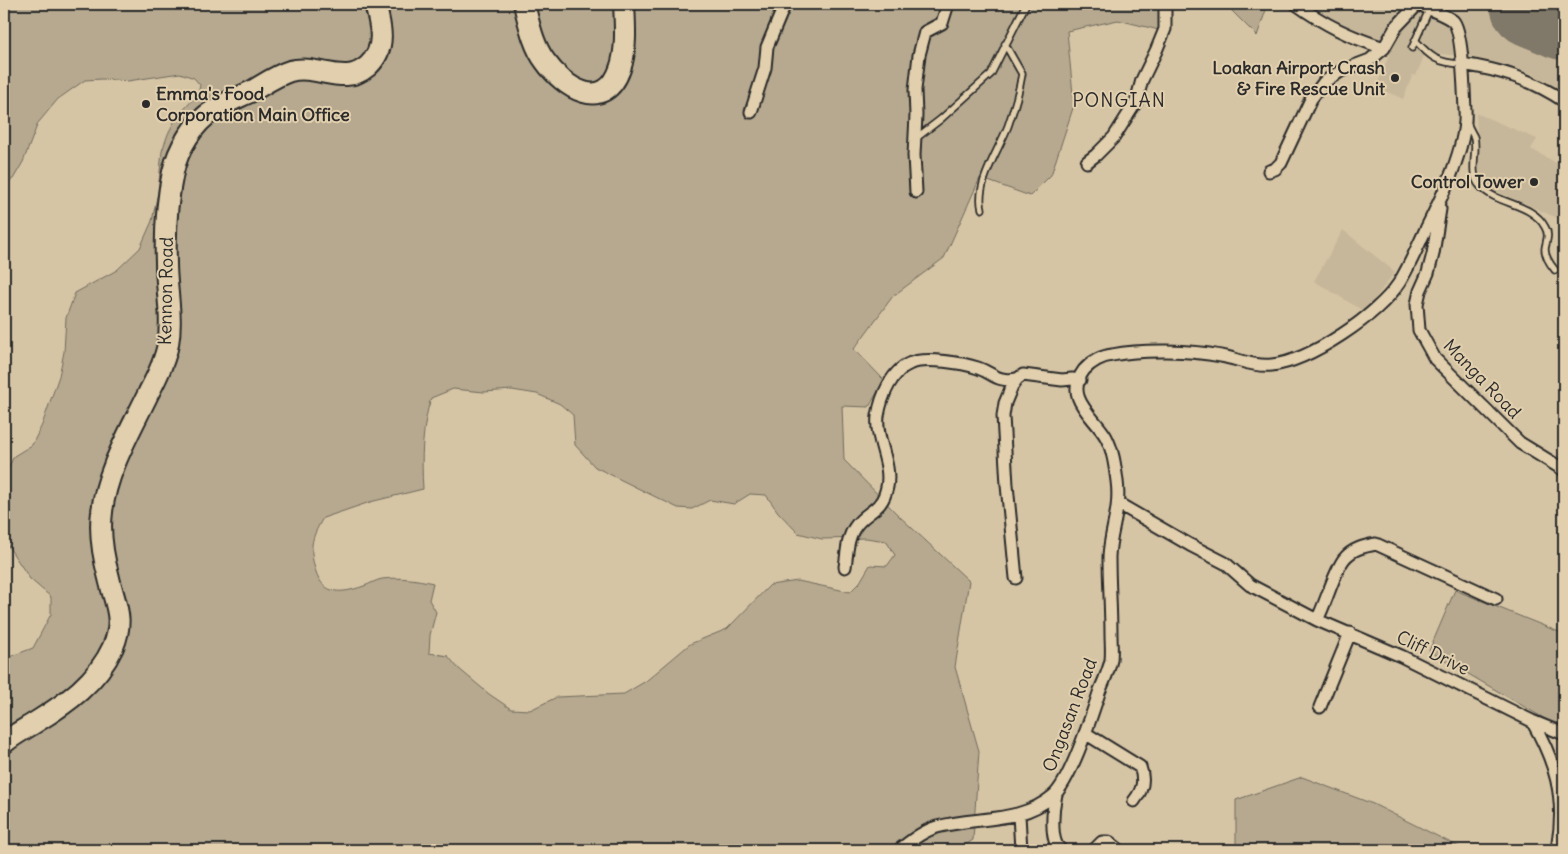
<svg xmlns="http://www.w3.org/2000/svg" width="1568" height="854" viewBox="0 0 1568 854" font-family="Delius,sans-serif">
	<rect width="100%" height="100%" fill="#d6c5a5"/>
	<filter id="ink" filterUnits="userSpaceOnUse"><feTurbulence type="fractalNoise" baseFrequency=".02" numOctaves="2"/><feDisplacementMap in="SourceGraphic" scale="10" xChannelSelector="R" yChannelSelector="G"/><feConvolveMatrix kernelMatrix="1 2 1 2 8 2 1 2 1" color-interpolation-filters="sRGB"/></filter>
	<g filter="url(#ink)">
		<!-- built -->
		<path fill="#c7b79a" d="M1303,4h261v88l-31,-18 -62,-17 -41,-4 -2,5 -4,-2 -8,20 -3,-1 -10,24 -18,-8 2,-5 -9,-4 16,-39 -44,-12z
			M1476,113l61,26 -6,10 33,18v54l-84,-37z
			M1343,230l52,42 -30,40 -51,-31z"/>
		<!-- green -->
		<path fill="#b6a98f" stroke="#706a5d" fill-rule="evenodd" d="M4,4h1157l-2,26 -41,-10 -51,11 7,74 -23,70 -21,21 -50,-18 -36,80 -51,38 -39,53 30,31 -15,27 -27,-1 2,54 54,55 71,66 -14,86 24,84 -6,89 -15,10h-954v-191l29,-11 18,-34v-17l-21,-18 -26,-39v-63l10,-21 18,-11 10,-20 17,-49 5,-24 2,-34 9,-25 42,-23 23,-22 12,-27 6,-29 4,-41 6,-17 8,-16 22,-24 2,-9 -6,-7 -14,-5 -52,8 -26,-2 -17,1 -27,19 -20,24 -15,39 -10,17 -9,5zM453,389l31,3 28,-2 25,4 23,10 13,11 2,30 20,22 83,41 14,1 18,-9 24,4 16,-10 16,1 12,17 20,21 24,6 44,-1 20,3 9,14 -8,11 -17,-1 -10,17 -10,10 -52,-11 -28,4 -43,44 -37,15 -44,37 -22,13 -67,3 -27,13 -19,-1 -22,-15 -31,-26 -10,-12 -19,-3 1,-18 6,-23 -7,-12 4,-17c-17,-4 -34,-6 -51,-4 -6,1 -12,5 -18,7 -26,9 -43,9 -50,-21 -5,-20 -1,-30 9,-47l47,-16 53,-13c-2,-30 -1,-63 8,-91z
			M1225,4h43l-11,32z
			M1455,590l109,44v96l-135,-79z
			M1302,777l71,27 92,46h-229v-50z"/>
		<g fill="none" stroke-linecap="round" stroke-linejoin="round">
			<!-- runway -->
			<path stroke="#807868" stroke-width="86" d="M1533,4l31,13"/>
			<!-- lane casing -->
			<g stroke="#2b2b2b" stroke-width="9">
				<path id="lane" d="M1415,40c16,18 23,23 47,24
					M1412,48l17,-38
					M1467,123c2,5 5,10 7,14 4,15 -6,36 6,49 17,19 53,17 65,41 5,8 1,14 0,22 0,8 5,15 10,21
					M915,139l26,-20 50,-45 35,-70
					M982,209c-7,-25 17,-59 26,-83 6,-17 11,-34 14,-52l-17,-30"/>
			</g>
			<!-- street casing -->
			<g stroke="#2b2b2b" stroke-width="15">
				<path id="street" d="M1296,4c29,21 54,33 88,44
					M1462,64c39,6 69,15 102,37
					M751,112l14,-44 2,-21 18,-43
					M1087,162l9,-7 18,-18 22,-35 6,-22 14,-29 9,-22v-25
					M1269,171l6,-2 6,-6 30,-64 13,-17 17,-11 29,-11 14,-12 12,-21 22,-23
					M916,192l-2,-37 2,-40 -1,-25 4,-35 6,-23 17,-9 6,-19
					M1440,209l-7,45 -5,19 -8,18 -3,13 2,26 16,29 85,84 44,27
					M1119,504l71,41 35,18 25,22 67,35 84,36 131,65 32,13
					M845,567c2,-13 2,-29 10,-40 11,-17 27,-15 32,-40 5,-24 -12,-47 -9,-71 3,-19 14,-46 33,-53 15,-6 52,0 67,5 17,6 18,14 39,11
					M1016,578l-9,-93 -4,-69 2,-13 7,-17 5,-7 6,-4 39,5 10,-1 8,1
					M1317,620c9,-17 17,-48 27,-61 8,-10 20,-13 32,-15l120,55
					M1320,707l30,-74
					M1532,721c23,40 34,76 26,122
					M1085,733l55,34c5,13 3,23 -6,34
					M1056,794c-3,13 -7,48 5,56
					M1019,815l2,35
					M899,850c12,-9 24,-19 38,-23 40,-11 83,-3 116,-31 18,-15 39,-82 47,-106 4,-9 9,-20 11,-30 1,-8 0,-18 0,-26 0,-25 -2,-51 -2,-77 1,-27 12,-46 8,-76 -2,-15 -4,-31 -11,-44 -12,-21 -43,-39 -22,-67 7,-8 18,-14 28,-15 30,-6 79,-5 109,1 17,3 33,11 51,9 38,-4 106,-50 127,-82 10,-16 18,-35 26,-52 16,-32 43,-86 40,-121 -1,-16 -2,-79 -12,-89 -7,-6 -25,-12 -34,-17
					M1094,850l8,-8h7l9,7"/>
			</g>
			<!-- highway casing -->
			<g stroke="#2b2b2b" stroke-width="24">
				<path id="highway" d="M524,4c5,19 9,41 21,57 19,27 59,53 75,8 7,-19 5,-45 4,-65
					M4,743c9,-8 21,-14 32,-21 31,-19 61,-40 77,-75 12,-29 2,-42 -4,-69 -6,-22 -10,-44 -7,-66 4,-41 30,-84 47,-120 8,-15 16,-31 19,-48 5,-27 -2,-55 -2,-81 -1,-29 1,-63 7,-91 5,-23 20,-49 41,-62 12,-8 26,-13 38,-19 12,-7 25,-16 38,-20 20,-5 38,5 57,4 9,0 15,-4 21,-9 19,-18 13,-40 7,-62"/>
			</g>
			<!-- lane -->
			<use href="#lane" stroke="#e1cfad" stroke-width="5.5"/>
			<!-- street -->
			<use href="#street" stroke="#e1cfad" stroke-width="11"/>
			<!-- highway -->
			<use href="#highway" stroke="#e1cfad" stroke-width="20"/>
		</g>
	</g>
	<!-- markers -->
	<g fill="#2b2b2b" stroke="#e1cfad" stroke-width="2">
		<circle cx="1395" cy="78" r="5"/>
		<circle cx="146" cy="104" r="5"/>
		<circle cx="1534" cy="182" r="5"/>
	</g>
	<g text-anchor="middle" stroke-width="4" stroke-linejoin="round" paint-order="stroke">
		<!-- poi labels -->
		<g font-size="18" font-weight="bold" fill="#2b2b2b" stroke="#e1cfad" text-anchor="end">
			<text x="1385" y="74">Loakan Airport Crash<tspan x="1385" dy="21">&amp; Fire Rescue Unit</tspan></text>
			<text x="156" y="100" text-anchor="start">Emma's Food<tspan x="156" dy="21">Corporation Main Office</tspan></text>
			<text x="1524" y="188">Control Tower</text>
		</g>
		<!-- street labels -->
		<g font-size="18" fill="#2b2b2b" stroke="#e1cfad">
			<text transform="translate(166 291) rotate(-89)" y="6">Kennon Road</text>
			<text transform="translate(1482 379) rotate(46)" y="6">Manga Road</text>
			<text transform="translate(1433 653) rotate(26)" y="6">Cliff Drive</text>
			<text transform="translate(1070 715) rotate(-69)" y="6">Ongasan Road</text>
		</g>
		<!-- neighbourhood labels -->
		<g font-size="19" letter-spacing="1" fill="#2b2b2b" stroke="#e1cfad">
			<text x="1119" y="107">PONGIAN</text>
		</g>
	</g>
	<!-- margin -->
	<rect width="1568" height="854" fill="none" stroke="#e1cfad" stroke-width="20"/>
	<rect x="10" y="10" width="1548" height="834" fill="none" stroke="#2b2b2b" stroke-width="2" filter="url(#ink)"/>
</svg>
